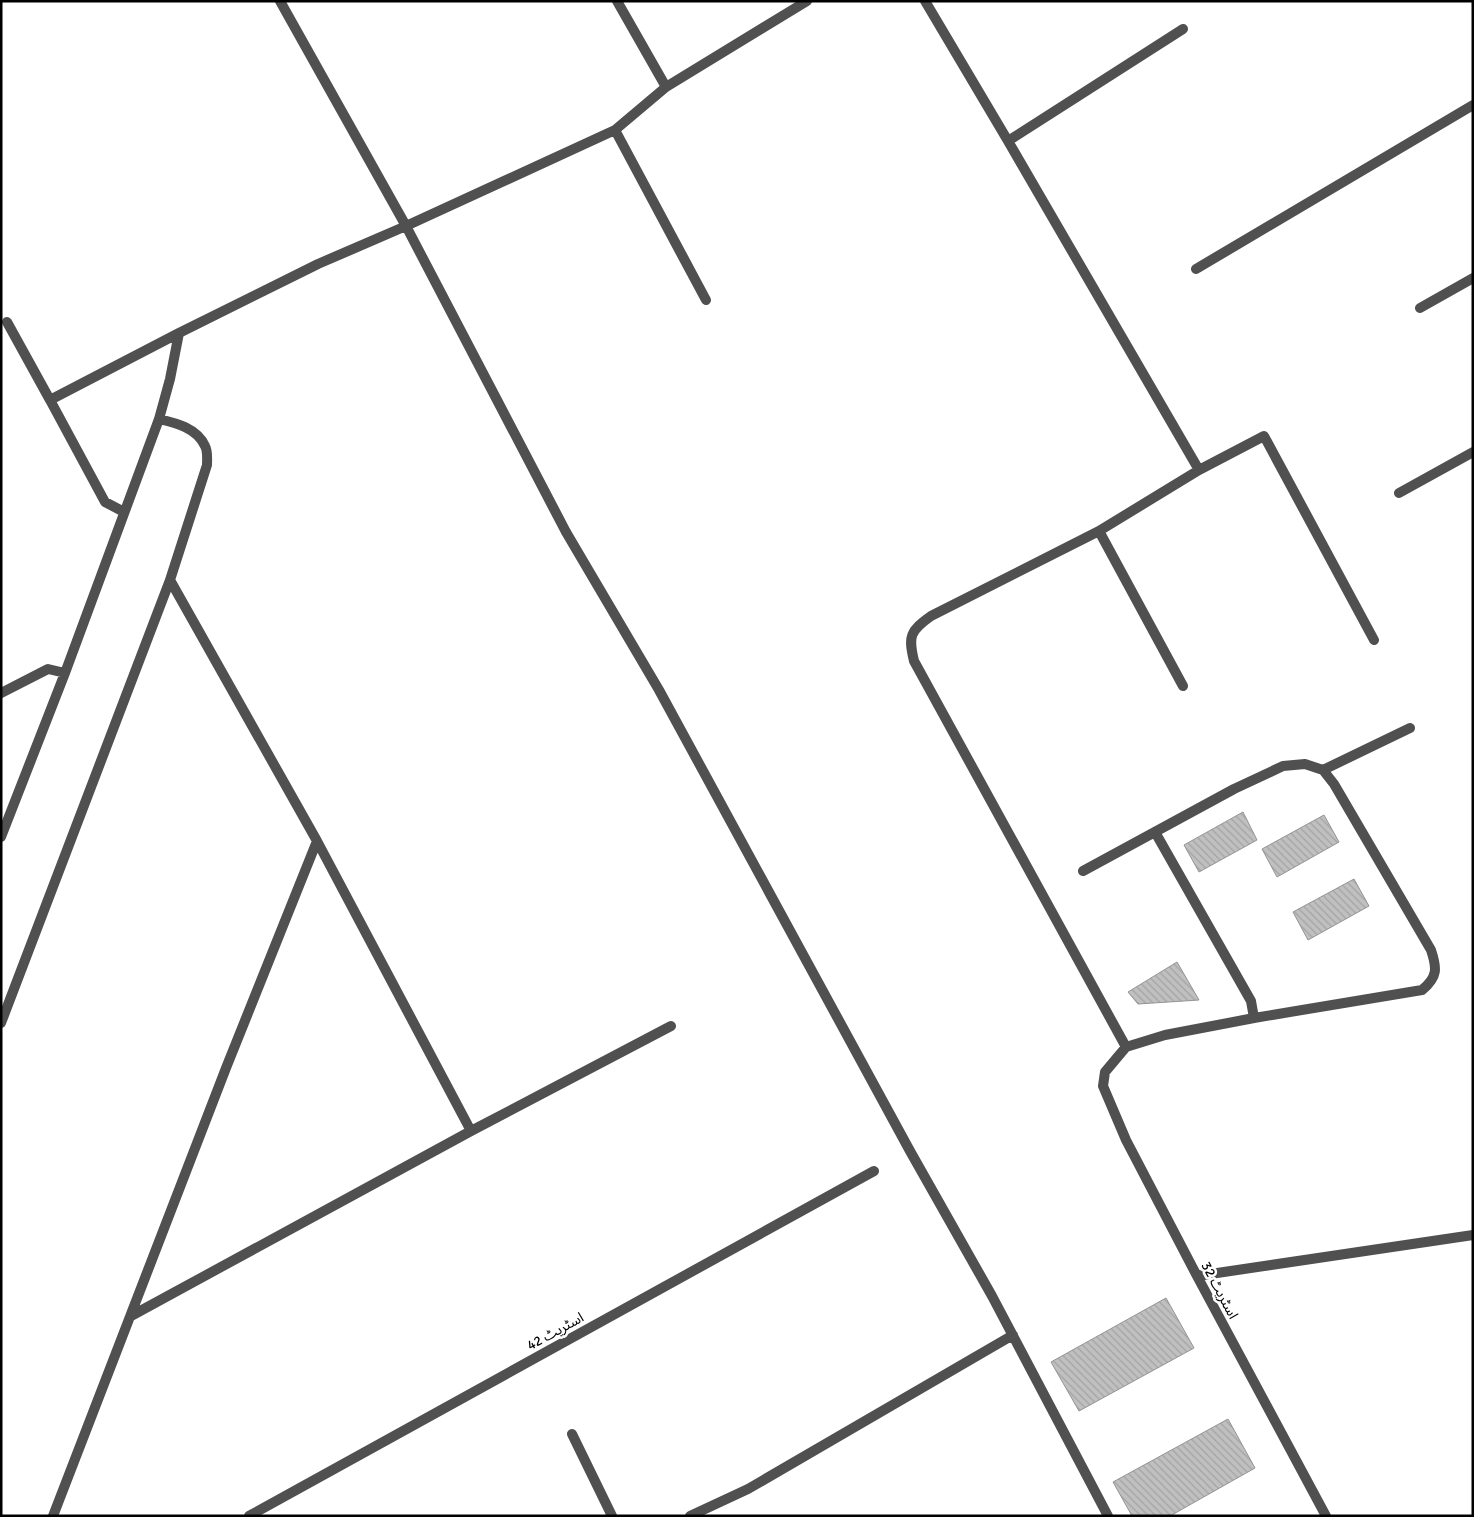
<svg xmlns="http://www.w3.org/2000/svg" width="1474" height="1517" viewBox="0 0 1474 1517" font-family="Signika,'Noto Sans Arabic',sans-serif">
	<defs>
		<pattern id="building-back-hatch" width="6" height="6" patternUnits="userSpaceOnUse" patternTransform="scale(1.25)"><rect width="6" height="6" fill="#c0c0c0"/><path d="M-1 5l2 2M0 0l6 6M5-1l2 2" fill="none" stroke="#a3a3a3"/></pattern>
	</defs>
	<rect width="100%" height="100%" fill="#fff"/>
	<!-- building -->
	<path fill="url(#building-back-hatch)" stroke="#949494" d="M1243,812l14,28 -58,32 -15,-27z
		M1324,815l15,27 -62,35 -15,-28z
		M1354,879l15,27 -61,34 -15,-28z
		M1177,962l22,38 -61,4 -10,-12z
		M1166,1298l28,50 -115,63 -28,-49z
		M1228,1419l27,49 -85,48h-38l-19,-34z"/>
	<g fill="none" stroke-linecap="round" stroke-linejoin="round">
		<!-- street -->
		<path stroke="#505050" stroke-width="10" d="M280,1l126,225 160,306 93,158 251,461 82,145 116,220
			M617,1l49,86
			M925,1l83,140 191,329
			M615,130l91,170
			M1008,141l175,-112
			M1196,269l277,-164
			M1420,308l53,-30
			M7,322l43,78 129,-67
			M50,400l55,102 19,10
			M1399,493l74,-41
			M1099,531l84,155
			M170,580l147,261 154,290
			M1,693l47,-24 17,4
			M1323,770l87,-42
			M1155,832l96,169 3,17
			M1,837l64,-164 94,-254 11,-40 9,-46 139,-69 88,-38 209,-96 51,-43 141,-86
			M1083,871l151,-82 49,-23 22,-2 18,6 11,14 97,166c6,18 7,27 -9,40l-168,28 -89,17 -39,12 -21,25 -2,14 23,54 71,136 129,240
			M1,1023l169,-443 37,-115c0,-5 1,-14 -2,-19 -8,-18 -29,-23 -46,-27
			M1126,1047l-212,-386c-6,-25 -4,-30 17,-45l168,-85 100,-61 65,-34 110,204
			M1197,1276l276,-41
			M131,1316l340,-185 200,-105
			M572,1434l40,82
			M53,1516l173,-448 91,-227
			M249,1516l625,-345
			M690,1516l58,-27 265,-154"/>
	</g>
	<g text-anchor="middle" stroke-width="5" stroke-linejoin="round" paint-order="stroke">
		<!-- street labels -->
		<g font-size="14" fill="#000" stroke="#fff">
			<text transform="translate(1220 1290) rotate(62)" y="5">اسٹریٹ 32</text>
			<text transform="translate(555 1331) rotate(-29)" y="5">اسٹریٹ 42</text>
		</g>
	</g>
	<!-- border -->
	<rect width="1474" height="1517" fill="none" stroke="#000000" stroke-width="5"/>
</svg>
